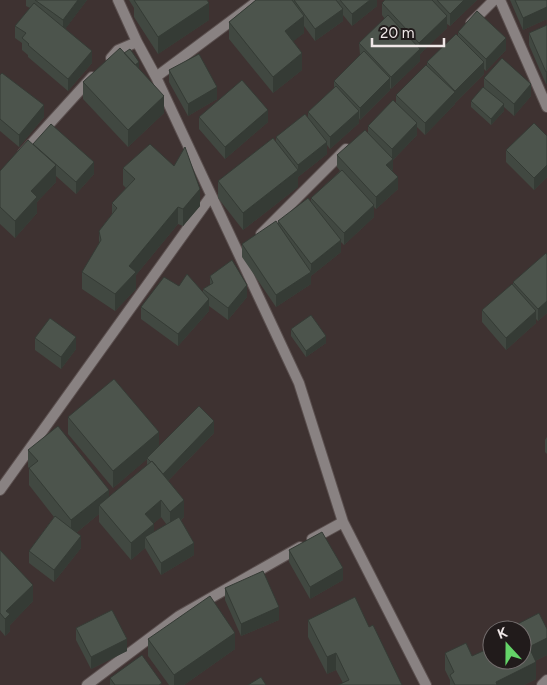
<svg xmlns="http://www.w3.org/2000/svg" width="547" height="685" viewBox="0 0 547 685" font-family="Figtree,sans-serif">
	<rect width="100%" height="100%" fill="#3e3231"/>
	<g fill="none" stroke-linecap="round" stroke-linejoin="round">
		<!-- minor casing -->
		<g stroke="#5a4f4e" stroke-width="12">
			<path id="minor" d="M118,0l19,42 19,35 143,306 44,139 83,163
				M500,0l47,107
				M471,23l23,-23
				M111,58l7,-8 19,-8
				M156,77l103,-77
				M23,153l69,-76
				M261,234l85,-85
				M0,490l211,-294
				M312,539l31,-17
				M87,685l92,-69 121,-69
				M542,685l5,-5"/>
		</g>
		<!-- minor -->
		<use href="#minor" stroke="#898282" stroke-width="10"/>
	</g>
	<!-- wall -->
	<path fill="#414841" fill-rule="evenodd" d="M26,0h61l-22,29 27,34 -24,28 -40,-34v-2l-6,-5v-7l-7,-5v-12l15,-18 -4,-2z
		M129,0h78l2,20 -51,34 -24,-37v-9z
		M256,0h121v6l-25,20 -9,-11v6l-28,20 -11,-15v7l-11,8 9,29 -29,23 -44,-54v-17z
		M385,0h92l-27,26 -3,-2v4l-27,26v7l-29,28 -1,-1v2l-30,30 -1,-2v5l-29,26 -3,-4v9l-29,23v-1v11l-55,43 -25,-32v-17l58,-38v-6l32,-20v-5l26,-24v-7l26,-26 -1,-12 26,-24 -3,-4v-12z
		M510,0h37v19l-24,11z
		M547,25v58l-1,1 -17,-39v-12z
		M458,32l48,18 -20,21 -2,-2v5l-29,29v-1v2l-30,31 -8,-8v8l-24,25 -1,11 6,18 -22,20 -2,-2v10l-30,28 -3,-3v10l-30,24v8l-35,23 -34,-50v-13l36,-21v-2l33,-19v-4l29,-27 -3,-4v-12l31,-22v-7l28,-24v-7l31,-29v-4l31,-27z
		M139,69l25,44 -36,34 -45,-48v-17z
		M169,70l48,29 -29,17 -19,-34z
		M0,75l44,42 -25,30 -19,-16z
		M484,78l47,18 -17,20 -10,-9v4l-13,14 -20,-18v-6l13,-14z
		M199,117l69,5 -43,37 -26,-30z
		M547,136v41l-13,13 -28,-28v-12z
		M33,144l61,30 -18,20 -20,-18v6l-19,20v11l-22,25 -15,-14v-53z
		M123,168l77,38 -17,20 -5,-2 -42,51v14l-21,22 -33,-22v-17l17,-28v-13l13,-17v-11l14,-15 -3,-3z
		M547,255v58l-9,8 -2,-2v4l-30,27 -24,-28v-12l31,-24v-4z
		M210,276l37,21 -19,23 -19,-14v5l-31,35 -37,-27v-12l62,-15v-3l7,-4z
		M291,329l35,14 -20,14 -15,-21z
		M35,338l41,11 -15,20 -26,-19z
		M68,417l91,29 55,-13 -46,48 16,36 -3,3 13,35 -33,20 -16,-27 -14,12 -32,-38v-8l-23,19 5,15 -27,34 -25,-19v-12l25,-34 -25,-32v-17l-1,-1v-17l81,47 38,-31v-7l-34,29 -45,-54zM161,517l6,8 -13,7 -1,-8z
		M547,437v17l-2,-2v-12z
		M0,550l33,51 -23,24v6l-5,5 -5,-6z
		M289,550l54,30 -33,19 -21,-37z
		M225,588l54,32 -38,16 -16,-36z
		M308,620l61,7 33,58 -59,-2 -7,-13 -9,4 -19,-37z
		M76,628l51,23 -36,18 -15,-29z
		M148,639l87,10 -51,36h-15l-21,-29z
		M445,653l27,3 75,-1 -12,6 1,18 -12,6h-74v-5l-5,-10z
		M110,678l52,7h-52z"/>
	<!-- shaded-wall -->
	<path fill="#353b35" d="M78,0h9l-24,32v-12z
		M370,0h7v6l-25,20v-12z
		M464,0h13l-27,26v-12z
		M209,3v17l-51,34v-17z
		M547,7v12l-24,11v-12z
		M343,9v12l-28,20v-12z
		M304,16v17l-19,15v-17z
		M447,16v12l-27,26v7l-29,28v-12l28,-27v-7z
		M506,38v12l-20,21v-12z
		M92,51v12l-24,28v-12z
		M302,53v17l-29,23v-16z
		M139,62v7h-9z
		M484,62v12l-29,29v-12z
		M547,71v12l-1,1v-12z
		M390,78v12l-30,30v-12z
		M531,84v12l-17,20v-12z
		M217,87v12l-29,17v-12z
		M455,92v12l-30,31v-12z
		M164,96v17l-36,34v-17z
		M504,104v7l-13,14v-6z
		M44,105v12l-25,30v-12z
		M268,110v12l-43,37v-12z
		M359,111v12l-29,26v-12z
		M417,123v12l-24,25v11l-7,-6 6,-5v-11z
		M327,142v12l-29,23v-12z
		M94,162v12l-18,20v-12z
		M56,165v17l-19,20v11l-22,25v-17l16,-30z
		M547,165v12l-13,13v-12z
		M298,170v17l-55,43v-17z
		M398,177v12l-22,20v-12z
		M200,189v17l-17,20v-17z
		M374,205v12l-30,28v-12z
		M178,207v17l-42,51v14l-21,22v-17l14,-28z
		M341,240v12l-30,24v8l-35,23v-12l35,-23v-8z
		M247,285v12l-19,23v-12z
		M209,299v12l-31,35v-12z
		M547,301v12l-9,8v-12z
		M536,311v12l-30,27v-12z
		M326,336v7l-20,14v-6z
		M76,337v12l-15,20v-12z
		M214,421v12l-51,53v-12z
		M159,432v17l-46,39v-17z
		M109,490v17l-10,-2v9l-28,23v-17z
		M161,500v17l-16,14v-17z
		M184,500v17l-14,12v-17z
		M154,524v17l-9,-4v11l-14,12v-17z
		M81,536v12l-27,34v-12z
		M194,543v12l-33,20v-12z
		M343,568v12l-33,19v-12z
		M33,585v16l-23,24v6l-5,5v-17l1,-8z
		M279,607v13l-38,16v-12z
		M235,633v16l-51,36h-10v-10z
		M547,638v17l-18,9v-17z
		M127,639v12l-36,18v-12z
		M336,653v17l-9,4v-17z
		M536,662v17l-12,6h-28v-3z"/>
	<!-- building -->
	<path fill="#4c544c" stroke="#353b35" d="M35,0h43l-15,20z
		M134,0h73l2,3 -51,34z
		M256,0h36l12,16 -19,15 17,22 -29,24 -44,-55z
		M294,0h42l7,9 -28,20z
		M340,0h30l-18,14z
		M385,0h47l15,16 -28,27 -37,-40z
		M437,0h27l-14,14z
		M515,0h32v7l-24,11z
		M34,3l58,48 -24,28 -40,-34 1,-1 -7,-6 4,-5 -11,-7z
		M477,11l29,27 -20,21 -28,-27z
		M388,15l32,34 -29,28 -32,-34z
		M547,25v46l-1,1 -17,-39z
		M456,34l28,28 -29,29 -28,-29z
		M120,48l44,48 -36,34 -45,-48z
		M130,49l9,13 -4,3 -11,-12z
		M364,51l26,27 -30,30 -26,-27z
		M199,54l18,33 -29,17 -19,-34z
		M502,58l29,26 -17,20 -30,-26z
		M426,65l29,27 -30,31 -29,-28z
		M2,73l42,32 -25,30 -19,-16v-44z
		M242,80l26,30 -43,37 -26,-30z
		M336,86l23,25 -29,26 -22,-25z
		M483,87l21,17 -13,15 -20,-18z
		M393,100l24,23 -25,26 -24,-23z
		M305,114l22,28 -29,23 -22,-28z
		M534,123l13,13v29l-13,13 -28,-28z
		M51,124l43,38 -18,20 -43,-38z
		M365,130l28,29 -7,6 12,12 -22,20 -39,-42z
		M273,138l25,32 -55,43 -25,-32z
		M28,140l28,25 -25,26 6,6 -22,24 -15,-14v-36z
		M150,144l24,22 11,-19 15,42 -17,20 -5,-2 -49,59 7,6 -21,22 -33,-22 19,-32 -2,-9 18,-23 -5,-5 23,-24 -12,-11z
		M342,170l32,35 -30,28 -33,-35z
		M308,198l33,42 -30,24 -33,-43z
		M276,221l35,51 -35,23 -34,-51z
		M546,253l1,2v46l-9,8 -25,-27z
		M232,260l15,25 -19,23 -25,-19 10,-6 -3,-7z
		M187,274l22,25 -31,35 -37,-27 23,-30 15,9z
		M512,284l24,27 -30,27 -24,-28z
		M311,315l15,21 -20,15 -15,-22z
		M50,318l26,19 -15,20 -26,-19z
		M114,379l45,53 -46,39 -45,-54z
		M199,406l15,15 -51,53 -11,-13 -1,1 -4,-4z
		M58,426l51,64 -38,30 -42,-52 9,-7 -10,-11z
		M152,461l32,39 -14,12 -9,-12 -16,14 9,10 -23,19 -32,-38z
		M55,516l26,20 -27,34 -25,-19z
		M179,517l15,26 -33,20 -16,-26z
		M322,532l21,36 -33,19 -21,-37z
		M0,550l33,35 -27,26 4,3 -5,5 -5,-6z
		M263,571l16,36 -38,17 -16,-36z
		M210,596l25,37 -61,42 -26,-36z
		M355,597l14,30 4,-2 29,60h-64l11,-5 -13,-27 -9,4 -19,-37z
		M112,610l15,29 -36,18 -15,-29z
		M539,613l8,16v9l-18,9 7,15 -40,20 1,3h-42l-5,-10 4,-3 -9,-19 21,-10 6,13 20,-9v13h30v-30h-16z
		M142,655l20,28 -3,2h-44l-5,-7z
		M261,677l5,8h-18z"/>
	<!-- north arrow -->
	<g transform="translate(507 645) rotate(339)"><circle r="24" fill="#211b1b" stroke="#736d6d"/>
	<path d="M0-4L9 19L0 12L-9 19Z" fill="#64d468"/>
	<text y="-8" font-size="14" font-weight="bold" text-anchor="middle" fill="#efe7e7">K</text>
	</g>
	<!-- scale -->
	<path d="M372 38v8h72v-8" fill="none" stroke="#efe7e7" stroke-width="2.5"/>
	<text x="380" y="38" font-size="15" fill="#efe7e7" stroke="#211b1b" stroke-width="4" paint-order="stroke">20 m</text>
</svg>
